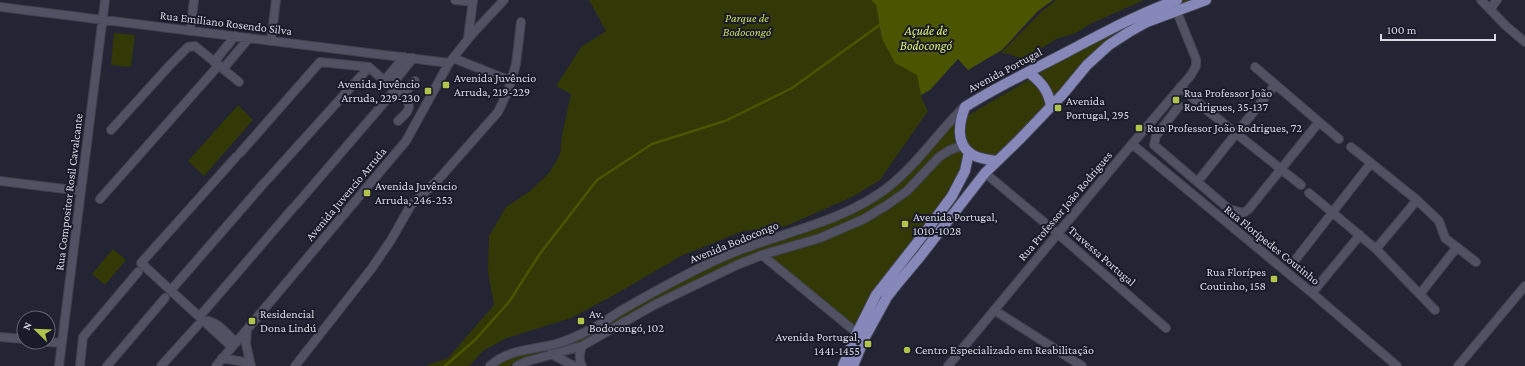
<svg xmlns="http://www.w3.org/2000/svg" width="1525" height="366" viewBox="0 0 1525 366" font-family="'Crimson Pro',serif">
	<rect width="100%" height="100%" fill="#232434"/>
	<!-- green -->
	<path fill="#333906" d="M589,0h282l5,5 6,34 13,24 22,11 5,25 6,12 -48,69 -26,16 -68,30 -43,5 -62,25 -65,38 -45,24 -64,20 -24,13 -14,15h-44l23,-8 46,-53 -6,-33 1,-36 17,-29 24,-16 20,-19 10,-18 2,-19 9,-41 -15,-8 25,-39 25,-16z
		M1056,0h88l-54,24 -14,9 -20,6 -32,21 -15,-6 -8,-1 41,-42z
		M1183,0h13l-51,20 -93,80 -20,-27 138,-68z
		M114,33l21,2 -4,32 -20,-2z
		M1030,79l7,7 9,12 -1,9 -50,49 -17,-2 -7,-6 -7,-9 -2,-12 5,-11z
		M238,105l15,15 -49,56 -16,-15z
		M955,123l3,21 -52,43 -35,25 -43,20 -78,26 -169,86 -63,17 -9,5h-14l15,-9 48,-11 93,-50 77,-39 118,-43 58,-35 20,-21 25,-32z
		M962,149l3,12 -13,30 -72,94 -18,26 -7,17 -87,-71 101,-38 71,-60z
		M113,249l13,11 -21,25 -13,-11z"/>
	<!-- water -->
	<path fill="#4b5400" d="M871,0h182l-15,11 -36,39 -34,20 -10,-11 -28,31 -9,5 -4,-20 -22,-12 -13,-24 -6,-34z"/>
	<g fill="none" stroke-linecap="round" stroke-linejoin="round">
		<!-- stream -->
		<path stroke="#4b5400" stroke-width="2.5" d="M445,366l30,-26 34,-38 30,-47 58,-75 55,-36 73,-23 67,-33 89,-64"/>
		<!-- minor casing -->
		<g stroke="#41424f" stroke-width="10">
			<path id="minor" d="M455,0l18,2
				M1481,0l25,26 19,16
				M0,7l449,56
				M1490,9l7,-9
				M190,31l4,-31
				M468,38l5,-38
				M271,41l5,-41
				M453,58l58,23
				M214,62l21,-26
				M1255,67l84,72
				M223,69l26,-31
				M384,81l20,-24
				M391,86l22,-28
				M1180,87l28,24 93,74
				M399,94l6,-6 3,1 7,-8
				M1179,106l-23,30 -2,9 75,64 14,4 5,-3 71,-88
				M111,130l59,-65 18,-18 7,-1 44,36
				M1132,144l180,149 85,73
				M1351,147l66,53 22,21 6,17 31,24
				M240,153l80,-91 49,5 39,35c4,8 -5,14 -10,19
				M985,173l72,60 109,95
				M268,179l101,-112
				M0,181l81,10
				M1198,181l77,-96
				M1309,193l67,56 59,61
				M100,199l119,-134
				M296,205l99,-115
				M1376,249l41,-49
				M762,255l95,78
				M1296,259l75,-96
				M171,290l94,-108
				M1312,293l48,-58
				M1420,294l37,-47
				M994,310l88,56
				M200,316l93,-108
				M208,321c11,2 20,14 28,22
				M247,330l-1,14 5,22
				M0,337l24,2
				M48,342l14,1
				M232,347l-91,-84 95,-106
				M551,354l23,12
				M222,358l28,5
				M59,366l46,-366
				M80,366l3,-29 55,-65
				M107,366l58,-68
				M161,366l37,-41
				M216,366l190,-225 43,-78 24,-30 31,-33
				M295,366l77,-98 19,-28 20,-35 26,-24 61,-69 10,-21 8,-27 5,-42
				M490,366c18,-17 42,-16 65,-22 12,-3 25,-9 36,-15 11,-5 21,-13 31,-19 33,-19 67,-38 101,-53 54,-24 117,-33 164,-69 30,-23 50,-55 77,-81
				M517,366l8,-4 57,-16 74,-42 81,-39 25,-10 58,-17 44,-19 23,-14 20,-14 32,-34 11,-7 14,-5
				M582,366c-4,-7 -2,-13 0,-20
				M948,366l184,-222 59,-69 5,-9v-7l-19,-47
				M1458,366l67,-80"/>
		</g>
		<!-- major casing -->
		<g stroke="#41424f" stroke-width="12">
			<path id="major" d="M1028,72c12,9 20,17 23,34
				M997,161c-7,-1 -17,-2 -24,-6 -18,-10 -14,-32 -8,-48 33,-21 68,-37 102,-55 36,-19 71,-38 110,-52
				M843,366l14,-33 19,-38 51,-65 25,-34 13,-25 4,-19
				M853,366l12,-29 22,-40 11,-14 21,-25 66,-85 34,-33 44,-46 24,-29 22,-20 20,-13 18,-10 59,-22"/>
		</g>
		<!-- minor -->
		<use href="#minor" stroke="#505163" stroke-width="8"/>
		<!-- major -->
		<use href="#major" stroke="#8588b8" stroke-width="10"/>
	</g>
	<!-- markers -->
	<g fill="#b2c34c" stroke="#1a1b2a" stroke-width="1.5">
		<rect x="442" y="81" width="8" height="8" rx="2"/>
		<rect x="424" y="87" width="8" height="8" rx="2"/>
		<rect x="1172" y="96" width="8" height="8" rx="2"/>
		<rect x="1054" y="104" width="8" height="8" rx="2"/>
		<rect x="1135" y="124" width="8" height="8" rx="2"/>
		<rect x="363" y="189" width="8" height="8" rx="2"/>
		<rect x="901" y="220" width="8" height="8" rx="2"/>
		<rect x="1270" y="275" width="8" height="8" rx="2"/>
		<rect x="248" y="317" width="8" height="8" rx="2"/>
		<rect x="577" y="317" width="8" height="8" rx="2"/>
		<rect x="864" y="340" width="8" height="8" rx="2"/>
		<circle cx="907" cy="350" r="4"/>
	</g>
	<g text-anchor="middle" stroke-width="4" stroke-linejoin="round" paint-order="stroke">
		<!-- park labels -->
		<g font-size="12" font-style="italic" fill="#c8da5b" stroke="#1a1b2a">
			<text x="747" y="22">Parque de<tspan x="747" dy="14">Bodocongó</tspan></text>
		</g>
		<!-- street labels -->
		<g font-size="12" fill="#d5d7e1" stroke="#1a1b2a">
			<text transform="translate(226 23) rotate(7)" y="4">Rua Emiliano Rosendo Silva</text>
			<text transform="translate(1005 70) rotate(-28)" y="4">Avenida Portugal</text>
			<text transform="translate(69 192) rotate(-83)" y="4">Rua Compositor Rosil Cavalcante</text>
			<text transform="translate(346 194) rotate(-50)" y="4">Avenida Juvencio Arruda</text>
			<text transform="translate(1065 206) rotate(-50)" y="4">Rua Professor João Rodrigues</text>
			<text transform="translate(734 242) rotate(-22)" y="4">Avenida Bodocongo</text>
			<text transform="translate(1272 245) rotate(39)" y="4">Rua Florípedes Coutinho</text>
			<text transform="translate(1102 256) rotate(41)" y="4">Travessa Portugal</text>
		</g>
		<!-- poi labels -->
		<g font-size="12" fill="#d5d7e1" stroke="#1a1b2a" text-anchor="start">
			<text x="454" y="82">Avenida Juvêncio<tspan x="454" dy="14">Arruda, 219-229</tspan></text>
			<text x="420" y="88" text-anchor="end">Avenida Juvêncio<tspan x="420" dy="14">Arruda, 229-230</tspan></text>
			<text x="1184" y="97">Rua Professor João<tspan x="1184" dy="14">Rodrigues, 35-137</tspan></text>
			<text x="1066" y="105">Avenida<tspan x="1066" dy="14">Portugal, 295</tspan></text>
			<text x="1147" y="132">Rua Professor João Rodrigues, 72</text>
			<text x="375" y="190">Avenida Juvêncio<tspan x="375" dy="14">Arruda, 246-253</tspan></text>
			<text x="913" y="221">Avenida Portugal,<tspan x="913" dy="14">1010-1028</tspan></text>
			<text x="1266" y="276" text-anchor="end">Rua Florípes<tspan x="1266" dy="14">Coutinho, 158</tspan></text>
			<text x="260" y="318">Residencial<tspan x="260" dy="14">Dona Lindú</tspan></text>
			<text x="589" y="318">Av.<tspan x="589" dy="14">Bodocongó, 102</tspan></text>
			<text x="860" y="341" text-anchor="end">Avenida Portugal,<tspan x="860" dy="14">1441-1455</tspan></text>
			<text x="915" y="354">Centro Especializado em Reabilitação</text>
		</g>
		<!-- water labels -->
		<g font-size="13" font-style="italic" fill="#dbed6f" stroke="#1a1b2a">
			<text x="926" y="35">Açude de<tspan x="926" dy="15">Bodocongó</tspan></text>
		</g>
	</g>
	<!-- north arrow -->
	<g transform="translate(36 330) rotate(293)"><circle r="19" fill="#1a1b2a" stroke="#656673"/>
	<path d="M0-3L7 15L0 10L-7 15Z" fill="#b2c34c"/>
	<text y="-6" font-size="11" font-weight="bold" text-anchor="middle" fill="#d5d7e1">N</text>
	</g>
	<!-- scale -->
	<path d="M1381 34v6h114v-6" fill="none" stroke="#d5d7e1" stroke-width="2"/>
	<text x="1387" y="34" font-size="12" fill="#d5d7e1" stroke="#1a1b2a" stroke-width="3" paint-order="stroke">100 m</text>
</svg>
